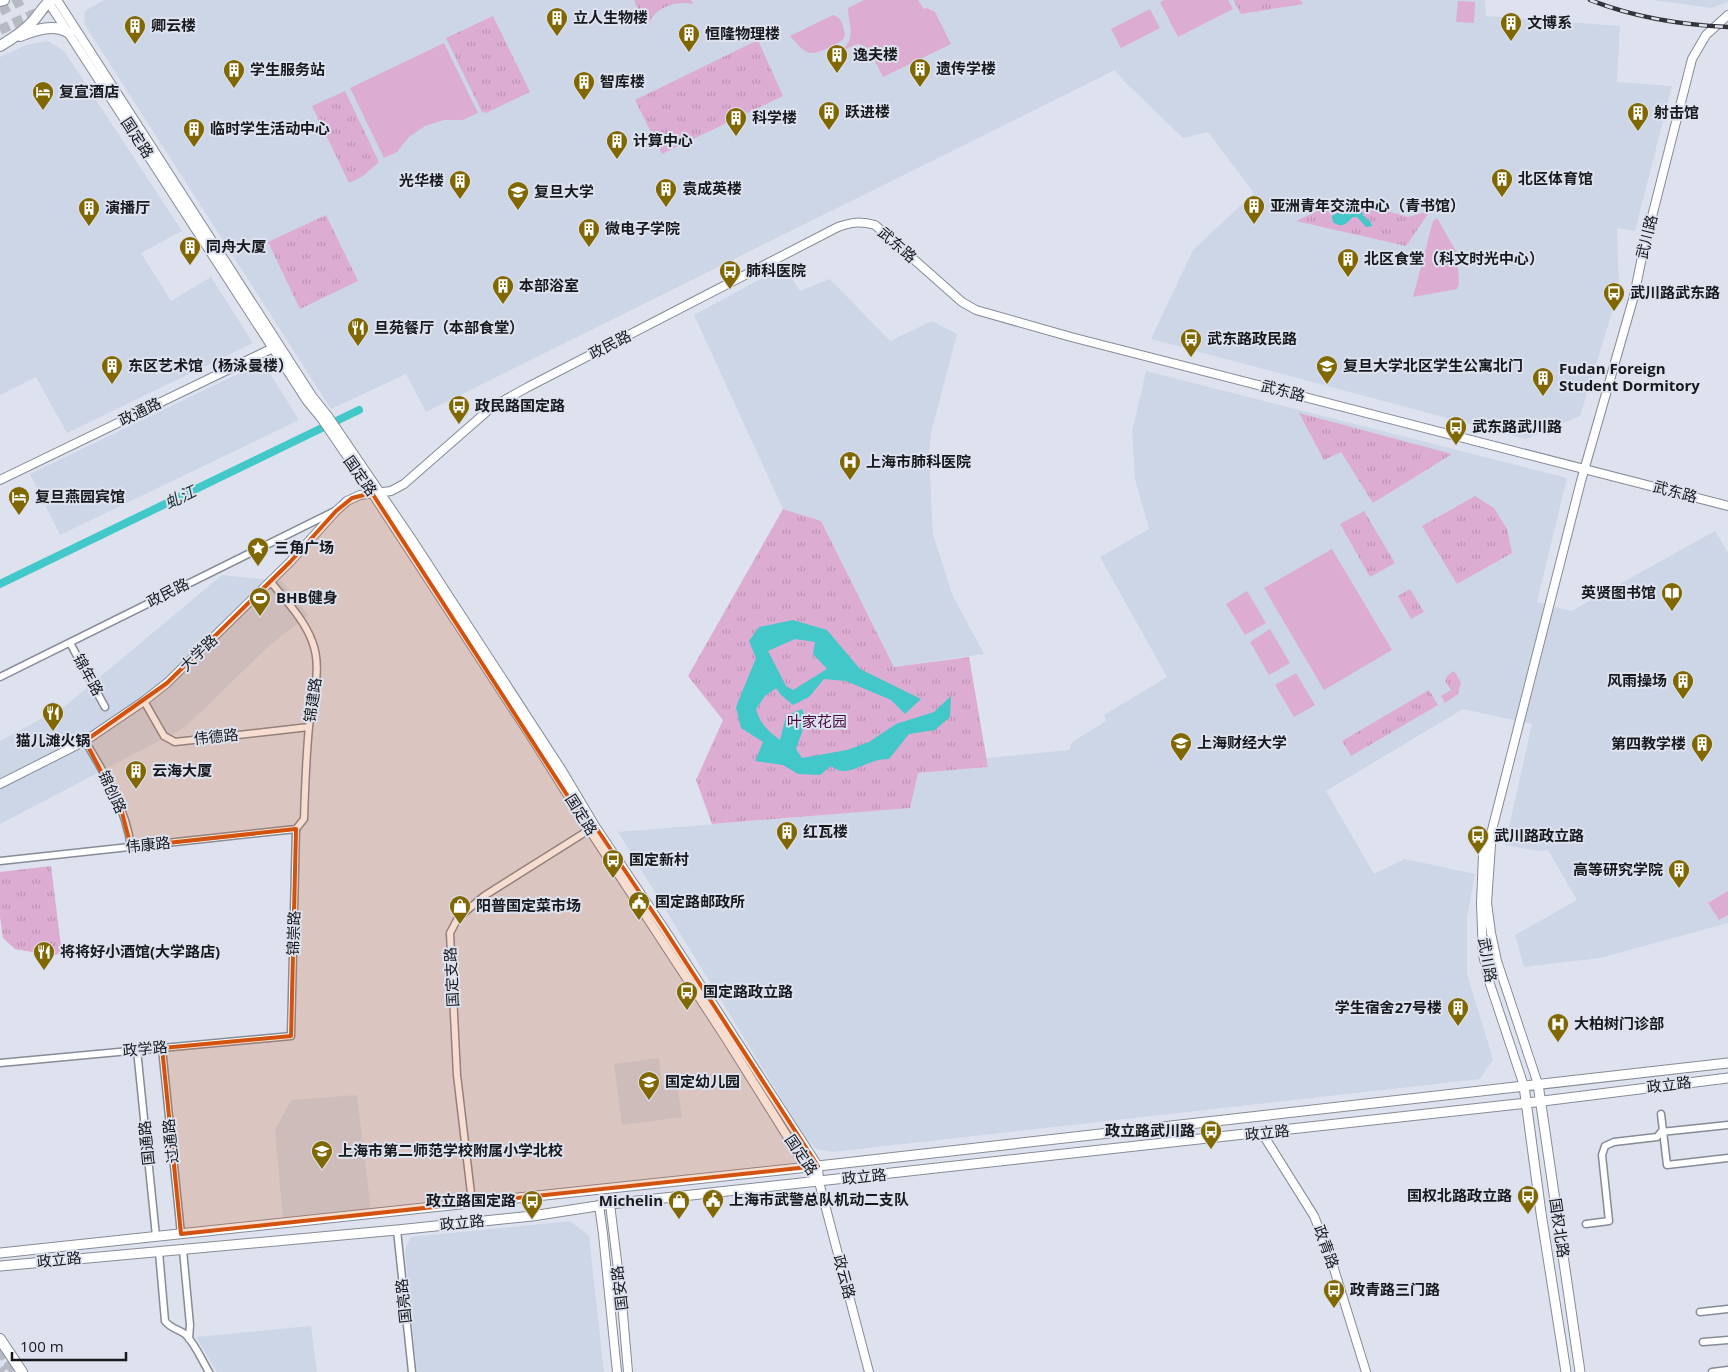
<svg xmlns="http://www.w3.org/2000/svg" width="1728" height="1372" viewBox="0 0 1728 1372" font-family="'Open Sans','Noto Sans SC',sans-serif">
	<defs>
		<pattern id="park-tufts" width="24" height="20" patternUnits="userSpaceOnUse" patternTransform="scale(1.25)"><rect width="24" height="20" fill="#ddacd3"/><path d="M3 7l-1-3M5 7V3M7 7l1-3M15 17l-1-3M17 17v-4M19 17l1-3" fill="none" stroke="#bd93b5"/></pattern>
	</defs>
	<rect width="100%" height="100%" fill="#dde2ee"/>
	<!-- built -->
	<path fill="#cdd6e7" d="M104,0h1381l1,16 134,10 -3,56 55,4 -37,145 -18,-3 2,62 -39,126 -54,23 -375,-100 42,-89 61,-57 -46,-61 -25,6 -60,-58 -8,-10 -689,342 -20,-38 -75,35 -246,-384 -1,-5 1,-9z
		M1652,0h76v2l-17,6z
		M48,41l16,10 118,180 -41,22 30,48 40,-24 42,66 -186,90 -31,-56 -36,18v-338l26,-12z
		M784,266l16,25 30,-12 60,62 42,-20 25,13 -26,99 -2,20 4,81 19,60 32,60 -90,13 -73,-146 -38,-12 -89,-194z
		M263,362l36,58 -239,115 -30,-61z
		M1146,371l421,107 -30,124 34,9 144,-80 13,22v370l-128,35 -76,9 -9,-32 62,-35 -29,-50 -10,1 -33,-6 27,-121 -69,-15 -137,82 48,83 31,-15 70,15 -8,43v57l26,85 -13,20 -648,73 -16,-3 -10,-10 -188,-307 291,-24 9,-35 70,-6 -1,-9 82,-8 3,-8 34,-21 -2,-6 63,-38 -67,-120 49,-28 -14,-50 -3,-47z
		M222,575l60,6 26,34 -39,31 -85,82 -184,96v-83l65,-35z
		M659,1058l3,27 15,-2 5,34 -60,8 -8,-61z
		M357,1095l14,115 -88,9 -8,-89 16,-30z
		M570,1221l19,15 15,136h-187l-12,-122 6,-13z
		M311,1326l6,46h-100l-21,-35z"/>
	<!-- grass -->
	<path fill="#ddacd3" d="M864,0h54l6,9 3,-1 8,4 16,32 -68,33 -9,-18 -12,-14 -5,-1 -15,7c15,-16 6,-25 6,-43z
		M1164,0h64l5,9 -55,28 -18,-35z
		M1458,1l17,1 -1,21 -18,-1z
		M1150,9l10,19 -39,20 -10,-19z
		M833,15c10,3 10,11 12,21 -3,6 -9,8 -15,11 -22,11 -24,7 -40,-11z
		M444,43l34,70 -15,7h-19l-19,6 -16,11 -12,15 -13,6 -34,-70z
		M1437,218l20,35 2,30 -2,6 -44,8 20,-76z
		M1332,549l60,101 -68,40 -60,-102z
		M1247,591l19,32 -21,12 -19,-31z
		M1270,629l20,34 -21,12 -19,-33z
		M1296,673l19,32 -21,12 -19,-32z
		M1728,891v24l-9,5 -11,-17z"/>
	<!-- park -->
	<path fill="url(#park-tufts)" d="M634,0h57l2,4c-18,-4 -40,4 -46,23z
		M1233,0h67l3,4 -62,10z
		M493,16l37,76 -44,21 -4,-1 -36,-74z
		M758,40l25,56 -121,58 -27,-54z
		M345,91l34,71 -16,14 -14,7 -37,-77z
		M1349,200l59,17 22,-6 -24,35 -110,-25 41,-19z
		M326,215l32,66 -58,28 -32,-67z
		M1299,413l153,41 -79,49 -32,-51 -17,8z
		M1475,496l19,12 13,21 5,24 -55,31 -35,-58z
		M783,509l38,12 73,146 75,-10 19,110 -70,6 -8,35 -198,16 -16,-44 27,-60 -35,-44z
		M1364,511l31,52 -25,14 -30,-53z
		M1410,589l14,23 -13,7 -13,-23z
		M1454,671l7,11 -3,12 -13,9 -4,-7 10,-6 -6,-9 3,-6z
		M1429,690l9,15 -87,51 -9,-15z
		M51,866l11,88 -13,1 -34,-6 -12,-11 -3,-21v-45z"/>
	<!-- water -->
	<path fill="#42c8c8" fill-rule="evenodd" d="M1358,211l5,2v3l3,1v2l4,2 2,5 -6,1 -9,-10h-4c-8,8 -11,11 -20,5l-1,-6 5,-3 15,1z
		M793,620l34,10 33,39 61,30 -16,15 -14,-14 -45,-19 -22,-2 -15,18 -16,8 -12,-10 -5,-7 -11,8 -9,13c4,15 12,22 24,31l6,-24 16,-7c6,11 -2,29 -6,40l6,9 45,-8 22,-8 27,-18 38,-12 17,-16 -1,21 -15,13 -26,4 -20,25c-18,-1 -33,13 -47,12 -3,0 -8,-3 -11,-5l-11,9 -22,-1 -15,-9 -28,-4 8,-19 -22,-14 -5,-21 20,-49 -7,-17 10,-14zM795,639l20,3 -2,12 14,15 -34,21 -7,-4 -18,-35z"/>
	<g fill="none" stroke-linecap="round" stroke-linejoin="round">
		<!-- canal -->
		<path stroke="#42c8c8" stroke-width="8" d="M0,584l359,-174"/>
		<!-- secondary-tunnel -->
		<path stroke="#b5bac4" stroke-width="9" stroke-dasharray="9 4.5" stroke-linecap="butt" d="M7,1361l10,11
			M0,1369l2,3"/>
		<!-- primary-tunnel -->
		<path stroke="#b5bac4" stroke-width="10" stroke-dasharray="10 5" stroke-linecap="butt" d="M0,1350l15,22
			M0,1368l3,4"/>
		<!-- trunk-tunnel -->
		<path stroke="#b5bac4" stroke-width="10" stroke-dasharray="10 5" stroke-linecap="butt" d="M0,11l22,-11
			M0,30l64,-30"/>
		<!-- minor casing -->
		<g stroke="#868b96" stroke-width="9">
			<path id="minor" d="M271,582c14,18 33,37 41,59 11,27 0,58 -3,86 -3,30 -4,61 -5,92l-8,10
				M70,643l35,64
				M0,677l335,-166
				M144,701l20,35 11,6 134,-15
				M85,741c20,33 41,67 46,106
				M0,861l296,-32
				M162,1048l19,186
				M137,1050l19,186
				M0,1063l291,-27 5,-207
				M1661,1114l6,51 61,-7
				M472,1202l-15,-127 -7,-142 8,-15 26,-22 108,-68
				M1586,1224l23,-3 -7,-66 3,-9 9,-4 43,-5 4,-5 67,-7
				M397,1230l15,142
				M183,1250l7,75 -1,14
				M159,1252l6,69c5,7 13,8 20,13 10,9 17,27 24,38
				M1700,1312l28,-3
				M1703,1342l25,-2
				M1712,1372l16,-2"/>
		</g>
		<!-- tertiary casing -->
		<g stroke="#868b96" stroke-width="10">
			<path id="tertiary" d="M47,0l260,401 14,17 51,75 160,245 57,91 138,211 80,128 12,14
				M57,0l255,396 16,20 85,125 150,231 32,54 68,101 155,239 1,16 50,190
				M0,480l277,-134
				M0,784l85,-43 59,-40 23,-18 123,-121 46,-51 11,-10 13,-6 31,-4 13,-7 88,-77 36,-20 310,-160c14,-5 23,-6 37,-2l87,77 14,8 95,27 657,169
				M1488,841l-5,14 -2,48 2,52 7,29 34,102
				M1538,1084l-41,-123 -6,-28 -4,-30 5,-73 89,-349 53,-185 9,-44 49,-193 14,-24 22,-20
				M1262,1133l52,83 16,40 36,116
				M610,1204l12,98 6,70
				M599,1205l4,29 14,138"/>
		</g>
		<!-- secondary casing -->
		<g stroke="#868b96" stroke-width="11">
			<path id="secondary" d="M1538,1084l42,288
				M1524,1086l17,127 25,159
				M0,1253l818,-87 910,-103
				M0,1266l397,-36 135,-14 78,-12 917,-101 201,-25"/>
		</g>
		<!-- primary casing -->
		<g stroke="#868b96" stroke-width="12">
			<path id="primary" d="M0,1l4,-1
				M20,36c15,-6 35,-13 49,-3
				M0,46c12,-7 24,-15 33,-25 7,-7 10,-16 19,-21
				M0,1339l22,33"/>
		</g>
		<!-- minor -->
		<use href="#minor" stroke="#fff" stroke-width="6"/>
		<!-- tertiary -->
		<use href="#tertiary" stroke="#fff" stroke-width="8"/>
		<!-- secondary -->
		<use href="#secondary" stroke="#fff" stroke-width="9"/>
		<!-- primary -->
		<use href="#primary" stroke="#fff" stroke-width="10"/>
		<!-- rail casing -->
		<g stroke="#33353a" stroke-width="4.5">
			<path id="rail" d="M1590,0c43,17 92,25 138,27"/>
		</g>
		<!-- rail -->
		<use href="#rail" stroke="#dde2ee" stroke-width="2.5" stroke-dasharray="8" stroke-linecap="butt"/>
	</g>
	<!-- marked area -->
	<path fill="#d3530e" fill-opacity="0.2" stroke="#d3530e" stroke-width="4" stroke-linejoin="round" d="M372,493l217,336 6,-3 68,101 155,239 -637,68 -19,-186 129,-12 5,-207 -165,18 -10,-38 -36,-68 82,-58 123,-121 46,-51 16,-13z"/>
	<!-- icons -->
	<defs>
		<g id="building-pin" transform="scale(1.125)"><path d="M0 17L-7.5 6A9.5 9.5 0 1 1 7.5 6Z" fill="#816700" stroke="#dde2ee"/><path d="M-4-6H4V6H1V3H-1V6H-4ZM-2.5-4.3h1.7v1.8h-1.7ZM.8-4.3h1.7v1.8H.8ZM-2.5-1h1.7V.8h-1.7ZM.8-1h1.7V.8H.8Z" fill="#fff"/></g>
		<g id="hotel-pin" transform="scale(1.125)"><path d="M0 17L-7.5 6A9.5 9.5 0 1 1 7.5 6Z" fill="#816700" stroke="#dde2ee"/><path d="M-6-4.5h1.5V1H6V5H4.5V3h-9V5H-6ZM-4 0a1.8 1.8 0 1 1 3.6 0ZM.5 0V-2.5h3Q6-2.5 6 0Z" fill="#fff"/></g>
		<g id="university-pin" transform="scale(1.125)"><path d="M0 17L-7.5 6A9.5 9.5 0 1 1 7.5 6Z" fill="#816700" stroke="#dde2ee"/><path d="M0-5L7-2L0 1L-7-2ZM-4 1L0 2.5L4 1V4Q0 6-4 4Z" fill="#fff"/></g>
		<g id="bus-pin" transform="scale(1.125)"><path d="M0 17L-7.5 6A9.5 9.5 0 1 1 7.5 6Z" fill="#816700" stroke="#dde2ee"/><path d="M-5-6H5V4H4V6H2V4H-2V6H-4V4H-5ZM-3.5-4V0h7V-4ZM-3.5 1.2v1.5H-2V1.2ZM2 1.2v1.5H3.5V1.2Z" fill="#fff"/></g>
		<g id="restaurant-pin" transform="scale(1.125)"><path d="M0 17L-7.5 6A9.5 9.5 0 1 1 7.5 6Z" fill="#816700" stroke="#dde2ee"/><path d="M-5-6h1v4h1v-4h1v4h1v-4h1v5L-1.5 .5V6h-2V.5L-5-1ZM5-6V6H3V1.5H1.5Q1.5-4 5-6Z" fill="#fff"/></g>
		<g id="school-pin" transform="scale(1.125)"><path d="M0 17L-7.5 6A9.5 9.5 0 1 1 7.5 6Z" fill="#816700" stroke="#dde2ee"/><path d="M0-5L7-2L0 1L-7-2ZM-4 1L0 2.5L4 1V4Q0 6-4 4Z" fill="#fff"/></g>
		<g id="hospital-pin" transform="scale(1.125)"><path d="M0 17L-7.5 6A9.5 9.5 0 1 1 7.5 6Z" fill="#816700" stroke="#dde2ee"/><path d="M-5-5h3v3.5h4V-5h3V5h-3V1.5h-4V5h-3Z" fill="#fff"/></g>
		<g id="sight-pin" transform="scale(1.125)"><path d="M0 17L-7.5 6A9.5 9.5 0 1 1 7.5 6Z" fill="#816700" stroke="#dde2ee"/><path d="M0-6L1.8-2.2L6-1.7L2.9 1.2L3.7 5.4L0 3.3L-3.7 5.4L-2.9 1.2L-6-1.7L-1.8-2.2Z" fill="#fff"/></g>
		<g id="library-pin" transform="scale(1.125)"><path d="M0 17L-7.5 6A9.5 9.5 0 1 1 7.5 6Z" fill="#816700" stroke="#dde2ee"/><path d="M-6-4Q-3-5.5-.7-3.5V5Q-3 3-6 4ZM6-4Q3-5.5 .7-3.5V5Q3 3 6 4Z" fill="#fff"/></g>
		<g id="stadium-pin" transform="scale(1.125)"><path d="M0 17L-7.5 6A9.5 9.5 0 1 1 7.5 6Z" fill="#816700" stroke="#dde2ee"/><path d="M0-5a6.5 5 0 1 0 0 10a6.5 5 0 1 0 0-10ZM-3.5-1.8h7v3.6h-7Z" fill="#fff"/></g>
		<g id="civic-pin" transform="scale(1.125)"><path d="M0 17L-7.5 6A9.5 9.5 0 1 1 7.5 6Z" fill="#816700" stroke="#dde2ee"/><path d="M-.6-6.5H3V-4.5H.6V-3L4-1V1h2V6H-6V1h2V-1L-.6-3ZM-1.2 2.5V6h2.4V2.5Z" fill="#fff"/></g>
		<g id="shop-pin" transform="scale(1.125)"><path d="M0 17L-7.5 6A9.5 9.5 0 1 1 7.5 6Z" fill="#816700" stroke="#dde2ee"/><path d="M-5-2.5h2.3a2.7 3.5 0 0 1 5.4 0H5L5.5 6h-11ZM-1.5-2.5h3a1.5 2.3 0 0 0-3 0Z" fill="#fff"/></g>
	</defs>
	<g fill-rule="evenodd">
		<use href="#building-pin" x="557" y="18"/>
		<use href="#building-pin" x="1511" y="23"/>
		<use href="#building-pin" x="135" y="26"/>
		<use href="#building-pin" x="689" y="34"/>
		<use href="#building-pin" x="837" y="55"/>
		<use href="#building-pin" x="920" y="69"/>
		<use href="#building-pin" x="234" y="70"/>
		<use href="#building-pin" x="584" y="82"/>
		<use href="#hotel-pin" x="43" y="92"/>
		<use href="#building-pin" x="829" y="112"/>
		<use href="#building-pin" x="1638" y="113"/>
		<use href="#building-pin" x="736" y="118"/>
		<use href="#building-pin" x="194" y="129"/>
		<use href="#building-pin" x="617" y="141"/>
		<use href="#building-pin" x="1502" y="179"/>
		<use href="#building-pin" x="460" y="181"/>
		<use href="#building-pin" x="666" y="189"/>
		<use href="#university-pin" x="518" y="192"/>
		<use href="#building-pin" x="1254" y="206"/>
		<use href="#building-pin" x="89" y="208"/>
		<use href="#building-pin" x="589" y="229"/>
		<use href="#building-pin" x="190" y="247"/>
		<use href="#building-pin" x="1348" y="259"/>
		<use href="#bus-pin" x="730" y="271"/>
		<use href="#building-pin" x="503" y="286"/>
		<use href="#bus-pin" x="1614" y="293"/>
		<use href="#restaurant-pin" x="358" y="328"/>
		<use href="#bus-pin" x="1191" y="339"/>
		<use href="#building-pin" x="112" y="366"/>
		<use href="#school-pin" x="1327" y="366"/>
		<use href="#building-pin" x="1543" y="378"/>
		<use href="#bus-pin" x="459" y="406"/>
		<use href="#bus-pin" x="1456" y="427"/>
		<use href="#hospital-pin" x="850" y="462"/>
		<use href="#hotel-pin" x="19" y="497"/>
		<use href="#sight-pin" x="258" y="548"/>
		<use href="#library-pin" x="1672" y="593"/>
		<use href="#stadium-pin" x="260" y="598"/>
		<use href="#building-pin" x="1683" y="681"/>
		<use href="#restaurant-pin" x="53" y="713"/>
		<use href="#university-pin" x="1181" y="743"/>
		<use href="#building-pin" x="1702" y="744"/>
		<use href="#building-pin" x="136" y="771"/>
		<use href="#building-pin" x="787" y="832"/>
		<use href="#bus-pin" x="1478" y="836"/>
		<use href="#bus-pin" x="613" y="860"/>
		<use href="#building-pin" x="1679" y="870"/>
		<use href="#civic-pin" x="639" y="902"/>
		<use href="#shop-pin" x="460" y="906"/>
		<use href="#restaurant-pin" x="44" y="952"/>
		<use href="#bus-pin" x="687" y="992"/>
		<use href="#building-pin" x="1458" y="1008"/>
		<use href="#hospital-pin" x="1558" y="1024"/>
		<use href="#school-pin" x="649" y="1082"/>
		<use href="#bus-pin" x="1211" y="1131"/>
		<use href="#school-pin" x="322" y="1151"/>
		<use href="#bus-pin" x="1528" y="1196"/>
		<use href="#civic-pin" x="713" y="1200"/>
		<use href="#bus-pin" x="532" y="1201"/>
		<use href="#shop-pin" x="679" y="1201"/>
		<use href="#bus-pin" x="1334" y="1290"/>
	</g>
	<g text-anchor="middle" stroke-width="4" stroke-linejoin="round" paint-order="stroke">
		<!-- poi labels -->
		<g font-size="15" font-weight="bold" fill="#17191d" stroke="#dde2ee" text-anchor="start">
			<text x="573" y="23">立人生物楼</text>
			<text x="1527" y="28">文博系</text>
			<text x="151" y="31">卿云楼</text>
			<text x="705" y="39">恒隆物理楼</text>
			<text x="853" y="60">逸夫楼</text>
			<text x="936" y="74">遗传学楼</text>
			<text x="250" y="75">学生服务站</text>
			<text x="600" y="87">智库楼</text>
			<text x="59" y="97">复宣酒店</text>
			<text x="845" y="117">跃进楼</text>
			<text x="1654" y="118">射击馆</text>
			<text x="752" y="123">科学楼</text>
			<text x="210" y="134">临时学生活动中心</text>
			<text x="633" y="146">计算中心</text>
			<text x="1518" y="184">北区体育馆</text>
			<text x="444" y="186" text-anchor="end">光华楼</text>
			<text x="682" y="194">袁成英楼</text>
			<text x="534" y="197">复旦大学</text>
			<text x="1270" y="211">亚洲青年交流中心（青书馆）</text>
			<text x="105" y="213">演播厅</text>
			<text x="605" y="234">微电子学院</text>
			<text x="206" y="252">同舟大厦</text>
			<text x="1364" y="264">北区食堂（科文时光中心）</text>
			<text x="746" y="276">肺科医院</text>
			<text x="519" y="291">本部浴室</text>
			<text x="1630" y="298">武川路武东路</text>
			<text x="374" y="333">旦苑餐厅（本部食堂）</text>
			<text x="1207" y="344">武东路政民路</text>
			<text x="128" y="371">东区艺术馆（杨泳曼楼）</text>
			<text x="1343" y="371">复旦大学北区学生公寓北门</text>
			<text x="1559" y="374">Fudan Foreign<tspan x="1559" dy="17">Student Dormitory</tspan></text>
			<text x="475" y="411">政民路国定路</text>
			<text x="1472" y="432">武东路武川路</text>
			<text x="866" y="467">上海市肺科医院</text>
			<text x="35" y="502">复旦燕园宾馆</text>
			<text x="274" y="553">三角广场</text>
			<text x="1656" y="598" text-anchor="end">英贤图书馆</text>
			<text x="276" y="603">BHB健身</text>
			<text x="1667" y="686" text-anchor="end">风雨操场</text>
			<text x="53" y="746" text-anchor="middle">猫儿滩火锅</text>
			<text x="1197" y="748">上海财经大学</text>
			<text x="1686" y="749" text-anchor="end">第四教学楼</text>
			<text x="152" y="776">云海大厦</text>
			<text x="803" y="837">红瓦楼</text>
			<text x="1494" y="841">武川路政立路</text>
			<text x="629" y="865">国定新村</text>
			<text x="1663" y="875" text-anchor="end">高等研究学院</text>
			<text x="655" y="907">国定路邮政所</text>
			<text x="476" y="911">阳普国定菜市场</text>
			<text x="60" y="957">将将好小酒馆(大学路店)</text>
			<text x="703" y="997">国定路政立路</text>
			<text x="1442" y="1013" text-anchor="end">学生宿舍27号楼</text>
			<text x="1574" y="1029">大柏树门诊部</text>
			<text x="665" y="1087">国定幼儿园</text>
			<text x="1195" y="1136" text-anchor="end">政立路武川路</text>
			<text x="338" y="1156">上海市第二师范学校附属小学北校</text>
			<text x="1512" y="1201" text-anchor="end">国权北路政立路</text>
			<text x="729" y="1205">上海市武警总队机动二支队</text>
			<text x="516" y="1206" text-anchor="end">政立路国定路</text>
			<text x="663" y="1206" text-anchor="end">Michelin</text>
			<text x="1350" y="1295">政青路三门路</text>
		</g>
		<!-- street labels -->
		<g font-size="15" fill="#17191d" stroke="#dde2ee">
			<text transform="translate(137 138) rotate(57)" y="5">国定路</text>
			<text transform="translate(1647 237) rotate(-76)" y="5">武川路</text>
			<text transform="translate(897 245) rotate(41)" y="5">武东路</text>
			<text transform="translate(610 345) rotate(-27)" y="5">政民路</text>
			<text transform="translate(1283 391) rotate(14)" y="5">武东路</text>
			<text transform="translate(140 412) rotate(-26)" y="5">政通路</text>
			<text transform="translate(360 476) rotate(55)" y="5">国定路</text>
			<text transform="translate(1675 492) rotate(15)" y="5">武东路</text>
			<text transform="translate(168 593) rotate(-27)" y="5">政民路</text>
			<text transform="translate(199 653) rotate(-44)" y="5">大学路</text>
			<text transform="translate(88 675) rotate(61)" y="5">锦年路</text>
			<text transform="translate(313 700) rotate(-82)" y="5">锦建路</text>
			<text transform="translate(216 737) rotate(-6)" y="5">伟德路</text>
			<text transform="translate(112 792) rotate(65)" y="5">锦创路</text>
			<text transform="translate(581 815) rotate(58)" y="5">国定路</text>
			<text transform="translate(148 845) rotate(-6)" y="5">伟康路</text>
			<text transform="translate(294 933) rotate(-88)" y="5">锦崇路</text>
			<text transform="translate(1487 960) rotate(80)" y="5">武川路</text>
			<text transform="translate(452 977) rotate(-93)" y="5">国定支路</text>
			<text transform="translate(145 1049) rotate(-5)" y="5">政学路</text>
			<text transform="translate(1669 1085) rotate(-7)" y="5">政立路</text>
			<text transform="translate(1267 1133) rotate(-6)" y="5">政立路</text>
			<text transform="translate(171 1141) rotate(-96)" y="5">过通路</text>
			<text transform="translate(147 1143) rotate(-96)" y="5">国通路</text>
			<text transform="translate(801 1155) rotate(56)" y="5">国定路</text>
			<text transform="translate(864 1177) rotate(-6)" y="5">政立路</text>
			<text transform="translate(462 1223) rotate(-6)" y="5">政立路</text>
			<text transform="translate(1559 1228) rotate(82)" y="5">国权北路</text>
			<text transform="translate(1326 1247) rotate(70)" y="5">政青路</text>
			<text transform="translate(59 1260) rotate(-6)" y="5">政立路</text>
			<text transform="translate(844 1277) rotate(75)" y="5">政云路</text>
			<text transform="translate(620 1288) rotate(-97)" y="5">国安路</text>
			<text transform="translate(404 1301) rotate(-96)" y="5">国亮路</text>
		</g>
		<!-- park labels -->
		<g font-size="15" fill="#490941" stroke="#dde2ee">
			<text x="817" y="727">叶家花园</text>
		</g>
		<!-- water labels -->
		<g font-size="16" font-style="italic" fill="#1a3131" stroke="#dde2ee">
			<text transform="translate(180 497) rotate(-26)" y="6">虬江</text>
		</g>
	</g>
	<!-- scale -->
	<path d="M12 1352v8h114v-8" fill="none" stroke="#17191d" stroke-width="2.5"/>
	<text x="20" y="1352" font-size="15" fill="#17191d" stroke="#dde2ee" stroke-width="4" paint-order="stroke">100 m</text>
</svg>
